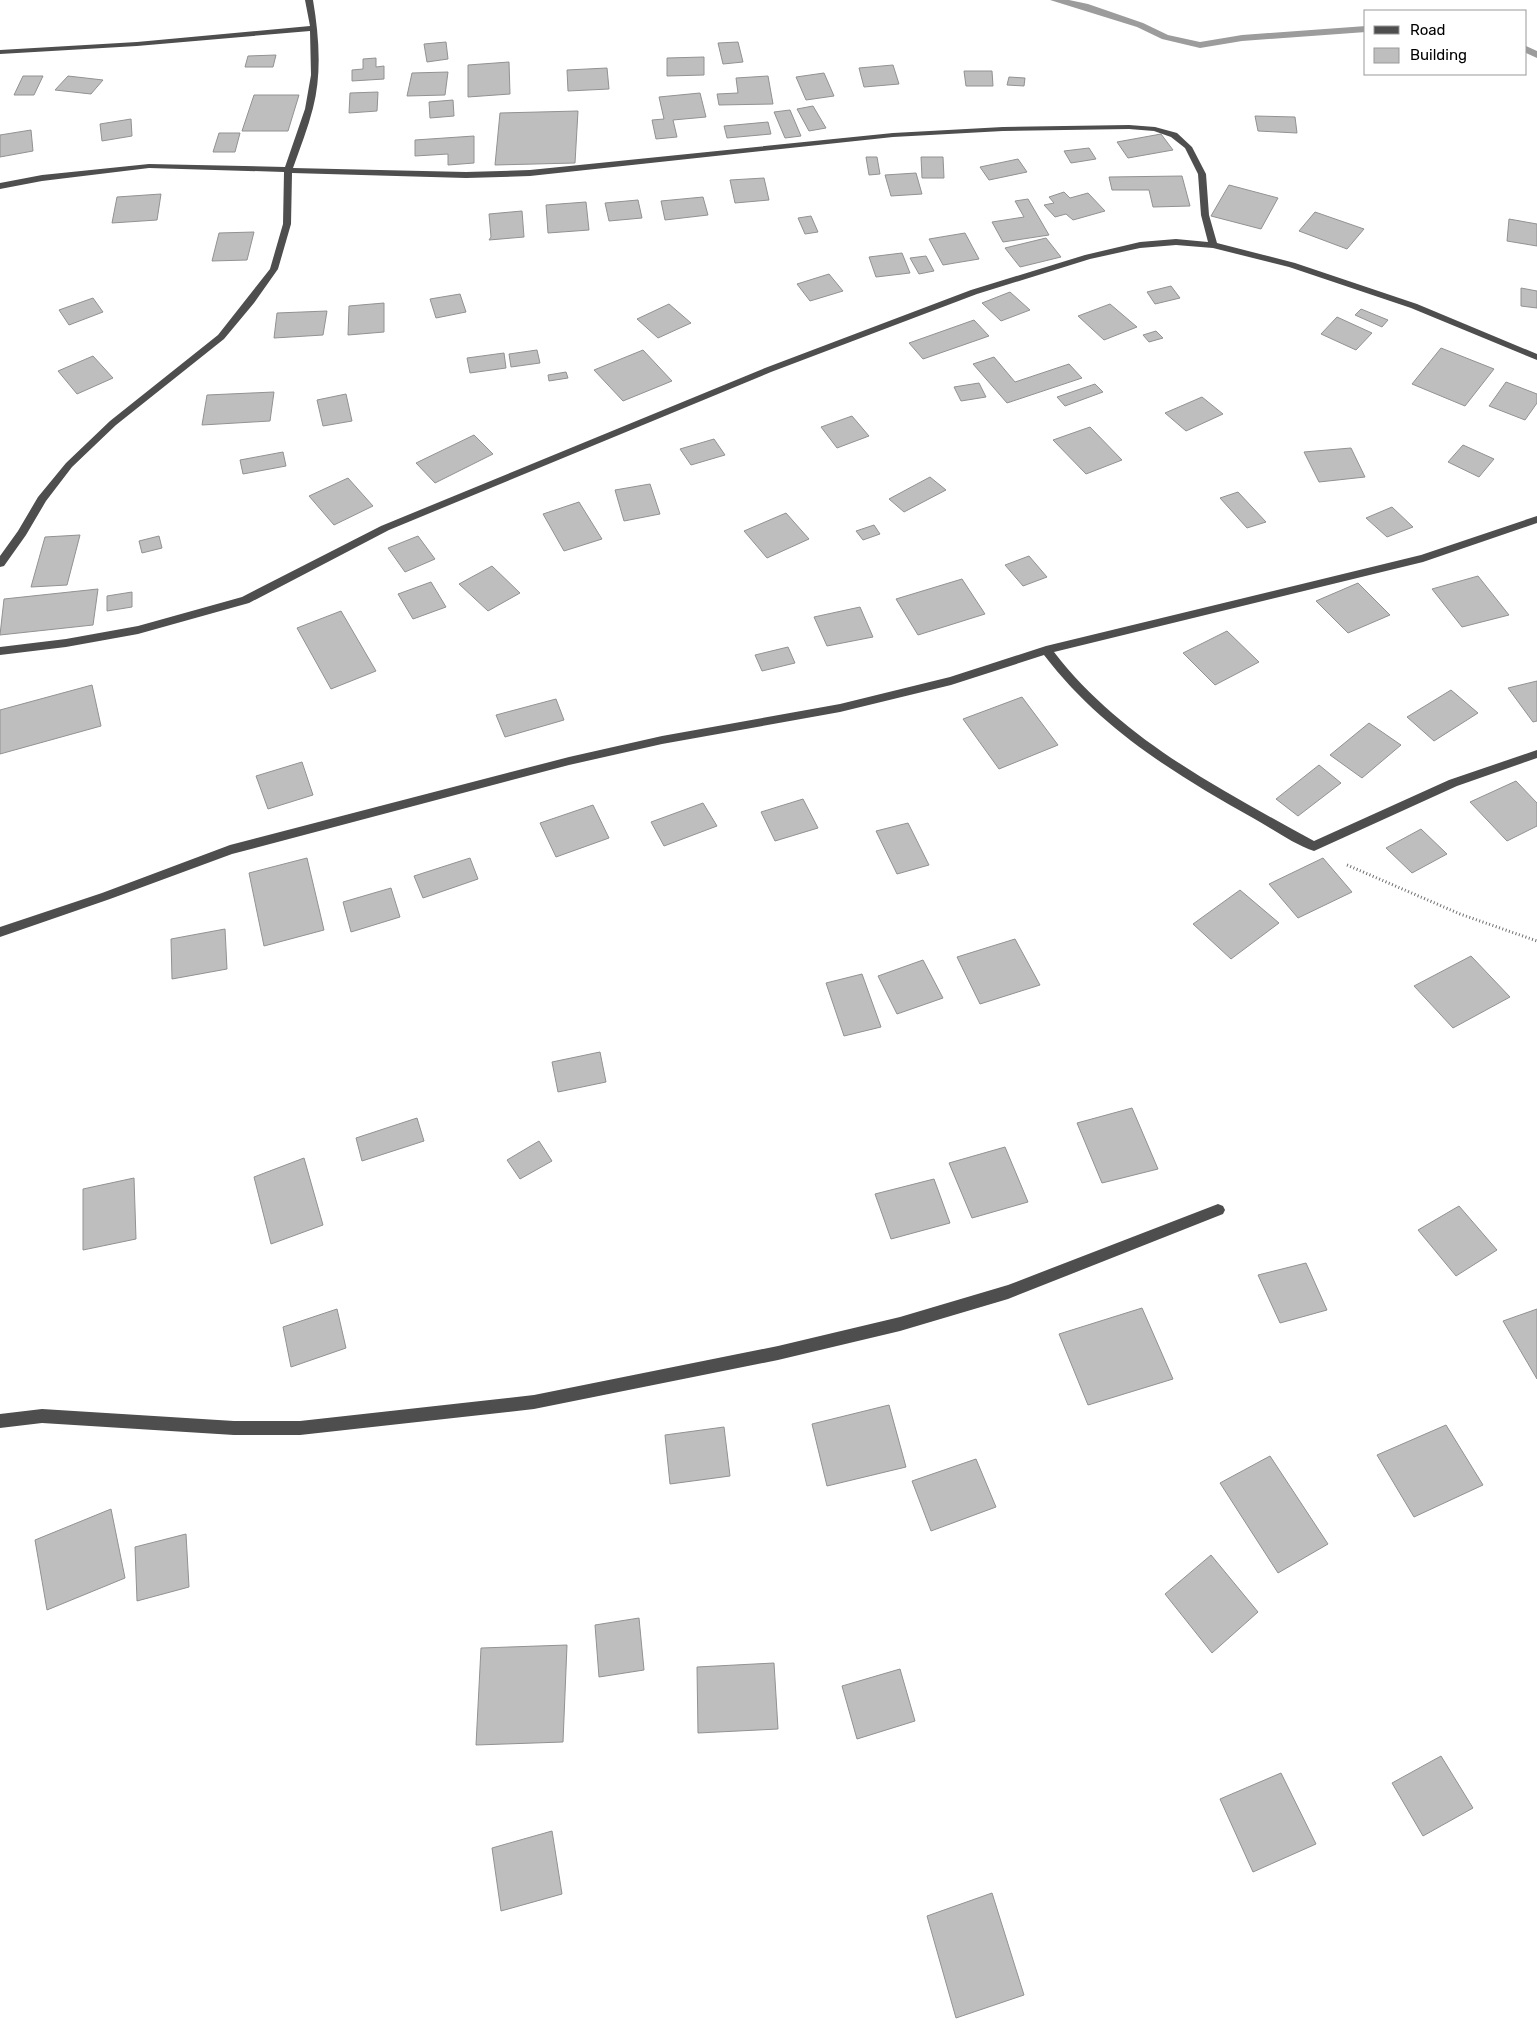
<svg xmlns="http://www.w3.org/2000/svg" width="1537" height="2036" viewBox="0 0 1537 2036" font-family="Rubik,sans-serif">
	<rect width="100%" height="100%" fill="#fff"/>
	<g fill="none" stroke-linecap="round" stroke-linejoin="round">
		<!-- stream -->
		<path fill="#9c9c9c" fill-rule="evenodd" d="M1050,0h19l19,4 55,19 25,12 32,7 42,-7 124,-9v6l-124,9 -42,7 -38,-9 -25,-12z
			M1526,46l11,5v7l-11,-5z"/>
	</g>
	<!-- building -->
	<path fill="#bebebe" stroke="#929292" d="M446,42l2,17 -21,3 -3,-18z
		M738,42l5,20 -20,2 -5,-21z
		M276,55l-3,12h-28l3,-11z
		M704,57v18l-37,1v-18z
		M376,58v9l8,-1v13l-32,2v-11l11,-1v-10z
		M509,62l1,32 -42,3v-32z
		M893,65l6,19 -35,3 -5,-19z
		M607,68l2,21 -41,2 -1,-21z
		M964,71h28l1,15h-27z
		M448,72l-3,23 -38,1 5,-23z
		M824,73l10,23 -28,4 -10,-23z
		M23,76h20l-9,19h-20z
		M68,76l35,4 -12,14 -36,-4z
		M768,76l5,28 -54,1 -2,-11 21,-1 -2,-15z
		M1009,77l16,1 -1,8 -17,-1z
		M378,92l-1,19 -28,2 1,-20z
		M700,93l6,24 -33,3 4,17 -21,2 -4,-19 12,-1 -5,-22z
		M254,95h45l-11,36h-46z
		M453,100l1,16 -24,2 -1,-16z
		M813,106l13,22 -17,3 -12,-22z
		M790,110l11,26 -16,2 -11,-26z
		M578,111l-3,52 -80,2 5,-52z
		M1255,116l40,1 2,16 -39,-2z
		M131,119l1,17 -30,5 -2,-17z
		M768,122l3,12 -44,4 -3,-12z
		M31,130l2,21 -33,6v-22z
		M219,133h21l-5,19h-22z
		M1161,134l12,16 -45,8 -11,-16z
		M474,136v27l-26,2v-11l-33,2v-16z
		M1089,148l7,11 -25,4 -7,-12z
		M866,157h11l3,17 -11,1z
		M921,157h22l1,21h-22z
		M1018,159l9,13 -38,8 -9,-13z
		M916,173l6,21 -31,2 -6,-21z
		M1182,176l8,30 -37,1 -4,-17h-37l-3,-13z
		M764,178l5,22 -34,3 -5,-23z
		M1229,185l49,13 -17,31 -50,-13z
		M1064,192l6,6 18,-5 17,18 -32,9 -7,-6 -11,3 -11,-12 10,-2 -5,-6z
		M161,194l-4,26 -45,3 5,-26z
		M703,197l5,18 -43,5 -4,-19z
		M1028,199l21,36 -46,7 -11,-20 32,-5 -9,-16z
		M638,200l4,18 -33,3 -4,-18z
		M586,202l3,28 -41,3 -2,-28z
		M522,211l2,26 -35,3 2,-3 -2,-23z
		M1315,212l49,17 -17,20 -48,-18z
		M811,216l7,16 -13,2 -7,-16z
		M1509,219l28,5v22l-30,-5z
		M254,232l-7,28 -35,1 7,-28z
		M965,233l14,26 -36,6 -14,-26z
		M1046,238l15,19 -41,10 -15,-19z
		M902,253l8,20 -34,4 -7,-20z
		M926,256l8,15 -15,3 -9,-16z
		M829,274l14,17 -33,10 -13,-17z
		M1171,286l9,12 -25,6 -8,-12z
		M1521,288l16,3v17l-16,-2z
		M1010,292l20,18 -29,11 -19,-18z
		M460,294l6,18 -30,6 -6,-19z
		M93,298l10,14 -34,13 -10,-15z
		M384,303v29l-36,3 1,-29z
		M669,304l22,19 -33,15 -21,-19z
		M1110,304l27,23 -33,13 -26,-24z
		M1361,309l27,11 -6,7 -27,-12z
		M327,311l-4,24 -49,3 3,-25z
		M1337,317l35,16 -16,17 -35,-16z
		M974,320l15,16 -66,23 -14,-16z
		M1156,331l7,7 -14,4 -6,-7z
		M1441,348l53,21 -29,37 -53,-22z
		M537,350l3,13 -29,4 -2,-13z
		M643,350l29,31 -49,20 -29,-31z
		M504,353l2,15 -36,5 -3,-15z
		M93,356l20,22 -36,16 -19,-23z
		M994,357l21,25 54,-18 13,14 -75,25 -34,-39z
		M566,372l2,6 -19,3 -1,-6z
		M1506,382l31,12v9l-12,17 -36,-14z
		M979,383l7,14 -25,4 -7,-14z
		M1095,384l8,8 -38,14 -8,-9z
		M274,392l-4,29 -68,4 5,-30z
		M346,394l6,27 -29,5 -6,-26z
		M1202,397l21,17 -37,17 -21,-18z
		M852,416l17,20 -32,12 -16,-21z
		M1090,427l32,33 -36,14 -33,-34z
		M474,435l19,19 -58,29 -19,-20z
		M714,439l11,16 -34,10 -11,-16z
		M1463,445l31,14 -15,18 -31,-15z
		M1351,448l14,29 -46,5 -15,-30z
		M283,452l3,14 -43,8 -3,-14z
		M930,477l16,13 -42,22 -15,-13z
		M348,478l25,28 -39,19 -25,-29z
		M650,484l10,30 -36,7 -9,-31z
		M1238,492l28,30 -19,6 -27,-30z
		M579,502l23,37 -38,12 -21,-37z
		M1392,507l21,20 -26,10 -21,-19z
		M786,513l23,26 -42,19 -23,-27z
		M874,525l6,9 -17,6 -7,-9z
		M80,535l-13,50 -36,2 14,-50z
		M159,536l3,12 -20,5 -3,-12z
		M418,536l17,23 -30,13 -17,-24z
		M1029,556l18,21 -24,9 -18,-21z
		M492,566l28,27 -32,18 -29,-27z
		M1478,576l31,39 -47,12 -30,-38z
		M962,579l23,35 -67,21 -22,-36z
		M431,582l15,25 -33,12 -15,-25z
		M1358,583l32,32 -42,18 -32,-32z
		M98,589l-5,36 -93,10 4,-36z
		M132,592v15l-25,4v-15z
		M860,607l13,30 -46,9 -13,-29z
		M341,611l35,60 -45,18 -34,-61z
		M1227,631l32,31 -44,23 -32,-32z
		M788,647l7,16 -33,8 -7,-16z
		M1537,681v40l-4,1 -25,-34z
		M92,685l9,41 -101,28v-44z
		M1451,690l27,23 -44,28 -27,-24z
		M1022,697l36,48 -59,24 -36,-50z
		M556,699l8,21 -59,17 -9,-22z
		M1369,723l32,22 -39,33 -32,-23z
		M302,762l11,33 -45,14 -12,-33z
		M1319,765l22,18 -43,33 -22,-17z
		M1516,781l21,22v23l-30,15 -37,-39z
		M803,799l15,29 -43,13 -14,-29z
		M703,803l14,23 -53,20 -13,-24z
		M593,805l16,33 -53,19 -16,-34z
		M908,823l21,42 -32,9 -21,-43z
		M1421,829l26,25 -35,19 -26,-25z
		M307,858l17,72 -60,16 -15,-73z
		M470,858l8,21 -55,19 -9,-22z
		M1323,858l29,34 -54,26 -29,-34z
		M391,888l9,29 -49,15 -8,-30z
		M1240,890l39,33 -48,36 -38,-35z
		M225,929l2,40 -55,10 -1,-40z
		M1015,939l25,46 -60,19 -23,-47z
		M1471,956l39,41 -57,31 -39,-42z
		M923,960l20,38 -46,16 -19,-38z
		M862,974l19,53 -37,9 -18,-53z
		M600,1052l6,30 -48,10 -6,-30z
		M1132,1108l26,61 -56,14 -25,-60z
		M417,1118l7,23 -62,20 -6,-23z
		M539,1141l13,20 -32,18 -13,-19z
		M1005,1147l23,55 -56,16 -23,-55z
		M304,1158l19,67 -52,19 -17,-67z
		M134,1178l2,61 -53,11v-61z
		M934,1179l16,44 -59,16 -16,-45z
		M1459,1206l38,44 -41,26 -38,-46z
		M1306,1263l21,47 -47,13 -22,-48z
		M1142,1308l31,71 -85,26 -29,-71z
		M337,1309l9,39 -55,19 -8,-40z
		M1537,1309v70l-34,-58z
		M889,1405l17,62 -79,19 -15,-62z
		M1446,1425l37,60 -69,32 -37,-62z
		M724,1427l6,49 -60,8 -5,-49z
		M1270,1456l58,88 -50,29 -58,-90z
		M976,1459l20,48 -65,24 -19,-50z
		M111,1509l14,69 -78,32 -12,-70z
		M186,1534l3,53 -52,14 -2,-54z
		M1211,1555l47,57 -46,41 -47,-59z
		M639,1618l5,52 -45,7 -4,-52z
		M567,1645l-4,97 -87,3 5,-97z
		M774,1663l4,66 -80,4 -1,-66z
		M900,1669l15,52 -58,18 -15,-53z
		M1441,1756l32,52 -50,28 -31,-53z
		M1281,1773l35,71 -63,28 -33,-73z
		M552,1831l10,63 -61,17 -9,-63z
		M992,1893l32,102 -68,23 -29,-102z"/>
	<g fill="none" stroke-linecap="round" stroke-linejoin="round">
		<!-- path -->
		<path stroke="#707070" stroke-width="3" stroke-dasharray="1 2.5" stroke-linecap="butt" d="M1347,865l113,49 77,27"/>
		<!-- minor -->
		<path fill="#4e4e4e" fill-rule="evenodd" d="M305,0h8c6,36 9,73 0,108 -5,20 -13,40 -20,60l173,4 64,-2 363,-37 110,-6 126,-2 26,2 22,6 15,14 14,27 3,41 8,28 78,20 122,41 120,50v6l-126,-52 -122,-41 -76,-19 -37,-3 -36,3 -50,11 -113,35 -206,78 -382,158 -140,73 -111,31 -72,13 -66,8v-8l66,-8 72,-13 104,-29 139,-71 384,-158 206,-78 114,-35 55,-13 36,-3 32,3 -7,-27 -3,-41 -13,-26 -14,-11 -17,-6 -25,-2 -126,2 -110,6 -363,39 -64,2 -174,-5 -1,51 -13,45 -24,34 -30,36 -108,86 -44,42 -26,34 -20,34 -22,31 -4,1v-11l18,-25 20,-34 28,-34 44,-42 108,-86 52,-66 13,-45 1,-52 -135,-4 -107,13 -42,8v-6l42,-8 107,-11 136,3 20,-58 6,-34 -1,-44 -173,15 -137,8v-4l137,-8 173,-16z
			M1537,516v7l-114,39 -369,90c67,87 166,137 260,189l135,-61 88,-30v8l-80,28 -143,65c-21,-7 -41,-22 -61,-33 -80,-45 -152,-89 -209,-163l-93,30 -111,27 -178,32 -93,21 -337,89 -122,45 -110,38v-10l102,-34 128,-48 339,-88 93,-21 178,-32 110,-27 96,-31 375,-91z
			M1218,1204l5,2 2,4 -2,4 -215,85 -108,32 -122,29 -244,49 -234,26h-66l-192,-12 -42,5v-14l42,-5 192,12h66l234,-26 244,-49 122,-29 108,-32z"/>
	</g>
	<!-- legend -->
	<rect x="1364" y="10" width="162" height="65" fill="#ffffff" stroke="#999999"/>
	<rect x="1374" y="26" width="25" height="8" fill="#4e4e4e" stroke="#999999"/>
	<text x="1410" y="35" font-size="15" fill="#000000">Road</text>
	<rect x="1374" y="48" width="25" height="15" fill="#bebebe" stroke="#999999"/>
	<text x="1410" y="60" font-size="15" fill="#000000">Building</text>
</svg>
